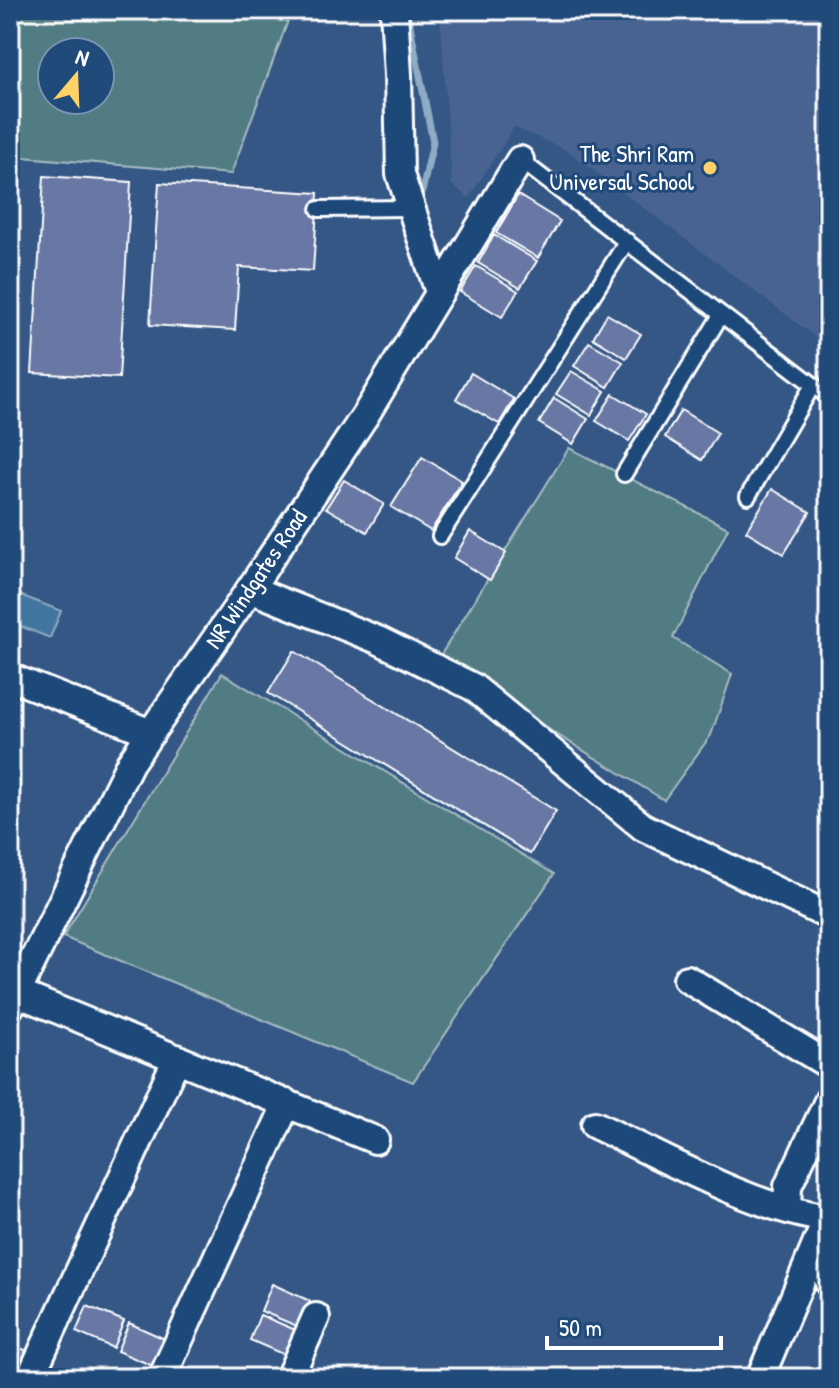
<svg xmlns="http://www.w3.org/2000/svg" width="839" height="1388" viewBox="0 0 839 1388" font-family="'Patrick Hand',sans-serif">
	<rect width="100%" height="100%" fill="#345786"/>
	<filter id="ink" filterUnits="userSpaceOnUse"><feTurbulence type="fractalNoise" baseFrequency=".0125" numOctaves="2"/><feDisplacementMap in="SourceGraphic" scale="16" xChannelSelector="R" yChannelSelector="G"/><feConvolveMatrix kernelMatrix="1 2 1 2 8 2 1 2 1" color-interpolation-filters="sRGB"/></filter>
	<g filter="url(#ink)">
		<!-- built -->
		<path fill="#486491" d="M440,10h389v337l-261,-196 -54,-24 -45,71 -17,-13z"/>
		<!-- green -->
		<path fill="#517b83" stroke="#a8bdc1" stroke-width="2" fill-rule="evenodd" d="M10,10h282l-61,164 -221,-18zM52,52h48v48h-48z
			M569,448l159,80 -55,110 59,36 -21,61 -47,65 -227,-139z
			M222,673l332,201 -141,208 -350,-145z"/>
		<!-- water -->
		<path fill="#42749f" stroke="#8eacc5" stroke-width="2" d="M10,591l51,20 -11,27 -40,-16z"/>
		<g fill="none" stroke-linecap="round" stroke-linejoin="round">
			<!-- stream -->
			<path stroke="#8eacc5" stroke-width="7" d="M407,10l26,132 -12,55 1,6"/>
		</g>
		<!-- building -->
		<path fill="#6877a3" stroke="#fff" stroke-width="2" d="M10,172l8,1 -8,134z
			M44,176l87,6 -12,196 -87,-5z
			M159,183l159,10 -5,78 -74,-4 -4,63 -85,-5z
			M518,195l42,26 -22,37 -42,-25z
			M494,235l43,26 -17,27 -42,-25z
			M476,266l42,25 -16,26 -42,-25z
			M607,314l34,20 -15,24 -33,-20z
			M589,342l34,20 -15,25 -34,-21z
			M571,371l34,20 -14,24 -35,-21z
			M471,373l43,26 -15,25 -43,-25z
			M613,394l33,20 -17,27 -33,-20z
			M554,398l34,21 -15,25 -34,-21z
			M681,410l37,23 -16,27 -37,-23z
			M422,457l40,24 -31,50 -40,-24z
			M344,480l40,24 -17,28 -41,-24z
			M772,489l38,23 -26,42 -38,-23z
			M470,531l36,22 -16,27 -36,-22z
			M294,651l262,160 -26,43 -262,-161z
			M272,1284l38,17 -11,26 -38,-16z
			M87,1306l37,15 -11,27 -37,-16z
			M260,1315l38,16 -11,25 -37,-16z
			M129,1323l36,16 -12,27 -36,-15z
			M10,1344l20,8 -11,26h-9z
			M60,1366l29,12h-34z"/>
		<g fill="none" stroke-linecap="round" stroke-linejoin="round">
			<!-- lane casing -->
			<g stroke="#fff" stroke-width="20">
				<path id="lane" d="M520,160l309,237
					M319,209l92,-1
					M624,474l97,-159
					M748,496l65,-111
					M440,536l187,-295"/>
			</g>
			<!-- street casing -->
			<g stroke="#fff" stroke-width="32">
				<path id="street" d="M394,10l4,65 2,99 39,118
					M250,589l128,51 95,47 170,140 186,89
					M10,677l141,56
					M687,979l142,86
					M17,993l358,147
					M10,1007l120,-244 120,-174 116,-175 154,-254
					M595,1125c68,32 161,85 234,94
					M787,1209l1,-23 41,-87
					M817,1242l12,41
					M30,1378l147,-320
					M162,1378l125,-275
					M289,1378l27,-61
					M760,1378l67,-159"/>
			</g>
			<!-- lane -->
			<use href="#lane" stroke="#1f4a7a" stroke-width="14"/>
			<!-- street -->
			<use href="#street" stroke="#1f4a7a" stroke-width="26"/>
		</g>
	</g>
	<!-- markers -->
	<circle fill="#ffd166" stroke="#1f4a7a" stroke-width="3" cx="710" cy="168" r="8"/>
	<g text-anchor="middle" stroke-width="6" stroke-linejoin="round" paint-order="stroke">
		<!-- poi labels -->
		<g font-size="24" fill="#fff" stroke="#1f4a7a" text-anchor="end">
			<text x="694" y="162">The Shri Ram<tspan x="694" dy="28">Universal School</tspan></text>
		</g>
		<!-- street labels -->
		<g font-size="24" fill="#fff" stroke="#1f4a7a">
			<text transform="translate(256 579) rotate(-56)" y="8">NR Windgates Road</text>
		</g>
	</g>
	<!-- margin -->
	<rect width="839" height="1388" fill="none" stroke="#1f4a7a" stroke-width="40"/>
	<rect x="20" y="20" width="799" height="1348" fill="none" stroke="#fff" stroke-width="3" filter="url(#ink)"/>
	<!-- north arrow -->
	<g transform="translate(76 76) rotate(19)"><circle r="38" fill="#1f4a7a" stroke="#7992af" stroke-width="2"/>
	<path d="M0-6L14 30L0 20L-14 30Z" fill="#ffd166"/>
	<text y="-12" font-size="22" font-weight="bold" text-anchor="middle" fill="#ffffff">N</text>
	</g>
	<!-- scale -->
	<path d="M547 1336v12h174v-12" fill="none" stroke="#ffffff" stroke-width="4"/>
	<text x="559" y="1336" font-size="24" fill="#ffffff" stroke="#1f4a7a" stroke-width="6" paint-order="stroke">50 m</text>
</svg>
